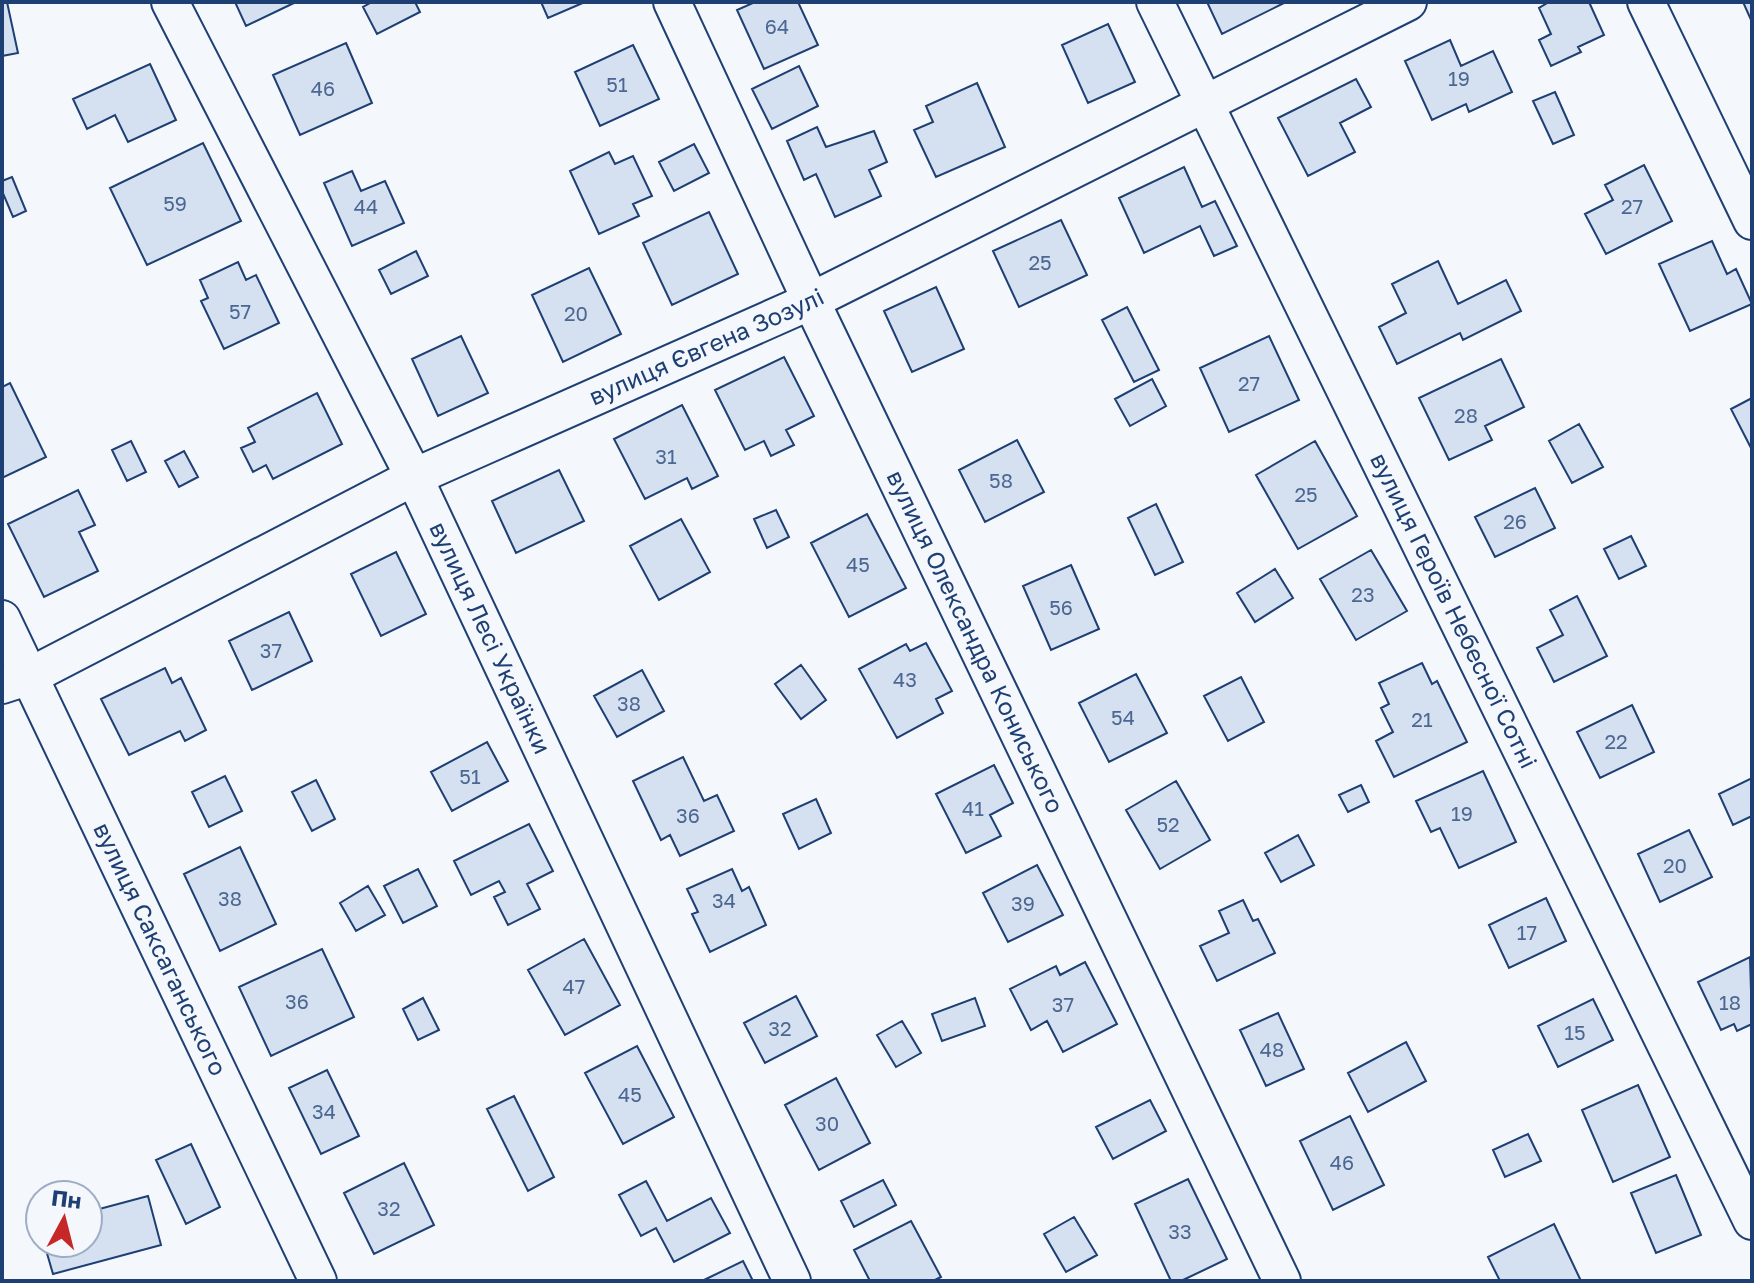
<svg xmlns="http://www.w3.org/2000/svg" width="1754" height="1283" viewBox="0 0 1754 1283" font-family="'Golos Text',sans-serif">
	<rect width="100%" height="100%" fill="#f4f7fb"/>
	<!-- building -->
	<path fill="#d5e0f0" stroke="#1d3f73" stroke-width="2" d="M2,2h5l11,51 -16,3z
		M235,2h61l-50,24z
		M372,2h43l5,10 -43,22 -14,-27z
		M541,2h44l-37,16z
		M755,2h43l20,43 -54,24 -27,-59z
		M1207,2h79l-64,32z
		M1589,2l15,33 -26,12 3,5 -30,14 -12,-26 12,-6 -12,-26 10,-6z
		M1743,2h9v20z
		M1108,24l27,58 -47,21 -26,-58z
		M1450,40l11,26 32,-15 19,41 -43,20 -3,-8 -34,16 -27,-59z
		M346,43l26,60 -72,32 -27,-60z
		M633,45l26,54 -59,27 -25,-54z
		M150,64l26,56 -48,22 -13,-27 -28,14 -14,-30z
		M799,66l19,40 -46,23 -20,-40z
		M1356,79l15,28 -31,16 15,29 -47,24 -30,-58z
		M977,83l28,64 -69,30 -22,-47 19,-8 -7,-16z
		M1555,92l19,43 -21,9 -20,-43z
		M817,127l9,20 48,-16 13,31 -18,8 12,26 -46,21 -19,-43 -12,6 -17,-39z
		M203,143l38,78 -94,44 -37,-77z
		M694,144l15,29 -35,18 -15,-29z
		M609,152l6,12 18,-8 19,40 -19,8 6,12 -40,18 -29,-63z
		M1644,165l28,56 -66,33 -21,-40 28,-14 -8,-15z
		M1184,167l18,40 13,-6 22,45 -23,10 -14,-30 -56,27 -25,-55z
		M352,171l9,20 24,-10 19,42 -52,23 -28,-63z
		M12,177l14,34 -13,6 -11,-26v-10z
		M709,212l29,62 -66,31 -29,-62z
		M1061,220l26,55 -68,32 -26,-56z
		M1712,241l15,33 9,-5 16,35 -62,27 -31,-67z
		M416,251l12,25 -37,18 -12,-24z
		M1438,261l20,43 48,-24 15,31 -58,29 -3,-7 -63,31 -18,-37 27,-14 -14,-29z
		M238,262l8,18 10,-5 23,48 -55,26 -23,-48 7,-3 -8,-18z
		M589,268l32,66 -58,28 -31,-67z
		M936,287l28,62 -52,23 -28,-61z
		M1127,307l32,63 -25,12 -32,-62z
		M461,336l27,57 -50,23 -26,-57z
		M1269,336l30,64 -70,32 -29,-64z
		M784,357l30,59 -28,14 8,15 -23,11 -7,-15 -19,9 -30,-60z
		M1501,359l23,48 -39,19 7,14 -43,20 -30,-62z
		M1152,379l14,27 -36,20 -15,-27z
		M10,383l36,74 -44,21v-91z
		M317,393l25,51 -69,35 -7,-14 -13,7 -12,-24 14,-6 -7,-14z
		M1752,398v49l-1,1 -20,-39z
		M682,405l36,71 -26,13 -5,-11 -42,21 -31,-60z
		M1579,424l24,43 -31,16 -23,-42z
		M1017,440l27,52 -59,30 -26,-52z
		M131,441l15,31 -19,9 -15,-31z
		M1315,441l42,75 -59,33 -42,-74z
		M184,451l14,26 -19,10 -14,-26z
		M559,470l25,51 -68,32 -24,-52z
		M1535,488l20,40 -60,29 -20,-40z
		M78,490l17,35 -16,7 19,39 -54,26 -36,-73z
		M1156,504l27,58 -28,13 -27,-57z
		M776,510l13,27 -22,11 -13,-29z
		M867,514l39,74 -57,29 -38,-74z
		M681,519l29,53 -51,28 -29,-54z
		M1631,536l15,30 -27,13 -15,-30z
		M1371,550l36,61 -51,29 -36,-61z
		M396,552l30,62 -45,22 -30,-62z
		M1071,565l28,64 -48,21 -28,-64z
		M1275,569l18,29 -38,24 -18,-29z
		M1577,596l30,60 -53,26 -17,-34 26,-13 -13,-25z
		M289,612l23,49 -60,29 -23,-49z
		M926,643l26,48 -16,8 7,14 -46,25 -38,-69 47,-25 4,7z
		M1422,663l10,21 5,-3 30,61 -73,35 -18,-36 17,-9 -12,-24 8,-4 -10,-21z
		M801,665l25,35 -25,19 -26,-35z
		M165,668l7,15 9,-5 25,52 -21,11 -5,-10 -51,24 -28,-56z
		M642,670l22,41 -47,26 -23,-41z
		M1136,674l31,59 -58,29 -30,-59z
		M1241,677l23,45 -36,19 -24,-45z
		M1632,705l22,47 -54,26 -23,-46z
		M487,742l21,39 -56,30 -21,-39z
		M683,757l21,44 13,-6 17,36 -54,25 -10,-21 -9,5 -28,-59z
		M994,765l19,38 -23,12 11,21 -35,17 -30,-59z
		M1483,771l33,71 -57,26 -19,-40 -9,4 -15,-31z
		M225,776l17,35 -33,16 -17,-35z
		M1752,778v38l-19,9 -14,-31z
		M316,780l19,39 -23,12 -20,-39z
		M1176,781l34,59 -50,29 -34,-59z
		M1361,785l8,17 -21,10 -9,-17z
		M816,799l15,34 -32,16 -16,-35z
		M529,824l24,47 -26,13 13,25 -32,16 -14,-28 11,-5 -6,-11 -28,14 -17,-34z
		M1689,830l23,47 -52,25 -22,-48z
		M1298,835l16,30 -33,17 -16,-29z
		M240,847l36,77 -56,27 -36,-77z
		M1037,865l26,50 -55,27 -25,-49z
		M418,869l19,37 -34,17 -19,-37z
		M732,869l10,22 7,-4 17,38 -56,27 -18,-38 6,-2 -11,-23z
		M368,886l17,29 -29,16 -16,-28z
		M1546,898l20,43 -57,27 -20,-43z
		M1243,900l10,21 5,-2 17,34 -58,28 -17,-35 29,-13 -10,-22z
		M584,939l36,66 -55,30 -37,-65z
		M322,949l32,68 -83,39 -32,-69z
		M1750,957l2,67 -15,7 -3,-7 -13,6 -23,-48z
		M1085,962l32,62 -54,28 -16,-31 -16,9 -21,-41 46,-23 4,9z
		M796,996l21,40 -52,27 -21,-40z
		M423,998l16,32 -21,10 -15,-31z
		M975,998l10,28 -43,15 -10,-27z
		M1593,999l20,41 -55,27 -20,-41z
		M1278,1013l26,56 -38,17 -26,-56z
		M902,1021l19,32 -25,14 -19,-32z
		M1406,1042l20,39 -58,31 -20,-39z
		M637,1046l37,71 -51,27 -38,-71z
		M327,1070l32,66 -38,18 -32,-66z
		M836,1078l34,65 -51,27 -34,-65z
		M1638,1085l32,72 -57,25 -31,-72z
		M514,1096l40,81 -26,14 -41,-82z
		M1150,1100l16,31 -53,28 -17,-32z
		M1350,1116l34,69 -51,25 -33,-69z
		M1528,1134l13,27 -36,16 -12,-27z
		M191,1144l29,63 -34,17 -30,-64z
		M404,1163l30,62 -60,29 -30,-61z
		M1676,1175l25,60 -45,18 -25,-60z
		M1188,1179l39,80 -46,22h-10l-36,-77z
		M883,1180l13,25 -42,22 -13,-26z
		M646,1181l21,40 44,-23 19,35 -56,29 -18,-34 -15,8 -22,-41z
		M148,1196l13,49 -108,29 -9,-31h44v-31z
		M1074,1217l23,38 -31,17 -22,-38z
		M911,1221l30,56 -8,4h-63l-16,-31z
		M1554,1224l27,57h-81l-12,-24z
		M743,1261l10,20h-51z"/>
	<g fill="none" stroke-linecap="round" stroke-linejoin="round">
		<!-- minor casing -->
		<g stroke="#1d3f73" stroke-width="40">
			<g id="minor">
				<path id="s1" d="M170,2l244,475 378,804"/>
				<path id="s2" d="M672,2l139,299 471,980"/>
				<path id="s3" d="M1155,2l597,1219"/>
				<path d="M1646,2l106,219"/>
				<path id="s4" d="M2,619l316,662"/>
				<path id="s5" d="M2,685l28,-9 384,-199 397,-176 597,-299"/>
			</g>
		</g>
		<!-- minor -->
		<use href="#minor" stroke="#f4f7fb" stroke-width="36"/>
	</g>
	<g text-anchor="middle" stroke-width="6" stroke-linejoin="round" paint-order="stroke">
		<!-- number labels -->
		<g font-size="20" fill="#4b6792">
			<text x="777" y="34">64</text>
			<text x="1459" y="86">19</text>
			<text x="617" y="92">51</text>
			<text x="323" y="96">46</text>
			<text x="175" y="211">59</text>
			<text x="366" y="214">44</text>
			<text x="1632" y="214">27</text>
			<text x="1040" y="270">25</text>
			<text x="240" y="319">57</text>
			<text x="576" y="321">20</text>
			<text x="1249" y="391">27</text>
			<text x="1466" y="423">28</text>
			<text x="666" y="464">31</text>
			<text x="1001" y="488">58</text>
			<text x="1306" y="502">25</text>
			<text x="1515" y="529">26</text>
			<text x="858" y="572">45</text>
			<text x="1363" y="602">23</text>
			<text x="1061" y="615">56</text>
			<text x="271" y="658">37</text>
			<text x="905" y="687">43</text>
			<text x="629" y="711">38</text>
			<text x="1123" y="725">54</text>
			<text x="1422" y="727">21</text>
			<text x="1616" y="749">22</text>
			<text x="470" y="784">51</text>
			<text x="973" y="816">41</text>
			<text x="1462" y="821">19</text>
			<text x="688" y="823">36</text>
			<text x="1168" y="832">52</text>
			<text x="1675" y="873">20</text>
			<text x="230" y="906">38</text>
			<text x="724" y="908">34</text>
			<text x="1023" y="911">39</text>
			<text x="1527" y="940">17</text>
			<text x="574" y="994">47</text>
			<text x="297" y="1009">36</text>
			<text x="1730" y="1010">18</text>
			<text x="1063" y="1012">37</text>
			<text x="780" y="1036">32</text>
			<text x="1575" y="1040">15</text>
			<text x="1272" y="1057">48</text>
			<text x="630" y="1102">45</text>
			<text x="324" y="1119">34</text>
			<text x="827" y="1131">30</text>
			<text x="1342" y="1170">46</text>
			<text x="389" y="1216">32</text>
			<text x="1180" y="1239">33</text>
		</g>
		<!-- street labels -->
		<g font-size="24" fill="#1d3f73" stroke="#f4f7fb">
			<text dy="8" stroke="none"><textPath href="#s5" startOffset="782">вулиця Євгена Зозулі</textPath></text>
			<text dy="8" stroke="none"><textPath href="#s3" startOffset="678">вулиця Героїв Небесної Сотні</textPath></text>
			<text dy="8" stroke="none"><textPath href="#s1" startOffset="712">вулиця Лесі Українки</textPath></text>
			<text dy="8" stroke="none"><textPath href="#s2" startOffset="708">вулиця Олександра Кониського</textPath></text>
			<text dy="8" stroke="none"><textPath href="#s4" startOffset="366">вулиця Саксаганського</textPath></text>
		</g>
	</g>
	<!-- border -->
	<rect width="1754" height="1283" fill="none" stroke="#1d3f73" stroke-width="8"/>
	<!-- north arrow -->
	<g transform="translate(64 1219) rotate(7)"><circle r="38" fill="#f4f7fb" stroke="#9eadc5" stroke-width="2"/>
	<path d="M0-6L14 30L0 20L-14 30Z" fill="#c62828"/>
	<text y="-12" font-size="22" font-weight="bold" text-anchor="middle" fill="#1d3f73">Пн</text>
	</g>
</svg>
